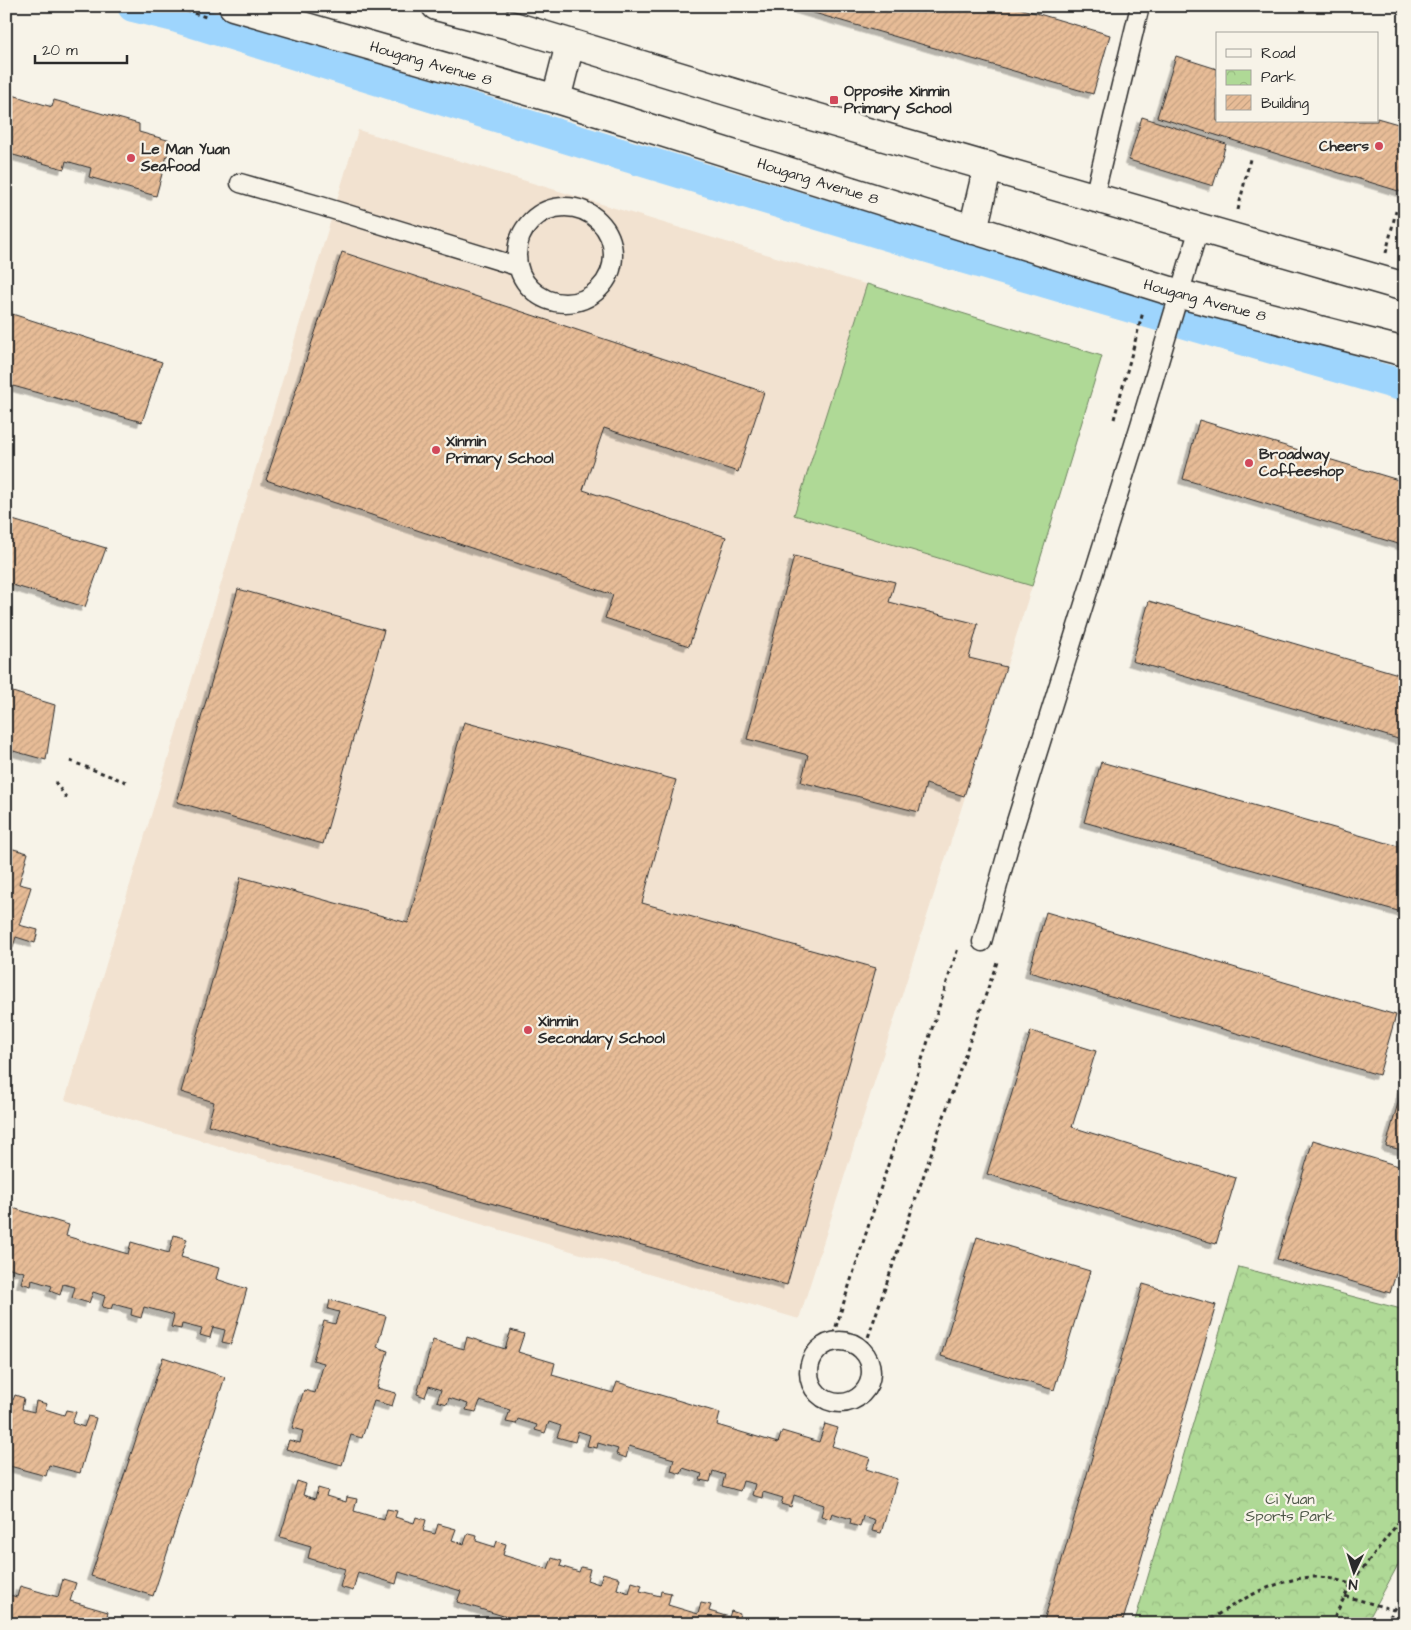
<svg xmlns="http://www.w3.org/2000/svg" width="1411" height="1630" viewBox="0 0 1411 1630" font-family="'Architects Daughter',sans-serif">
	<defs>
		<pattern id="park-crowns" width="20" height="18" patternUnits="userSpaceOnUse" patternTransform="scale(1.25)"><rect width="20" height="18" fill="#afd996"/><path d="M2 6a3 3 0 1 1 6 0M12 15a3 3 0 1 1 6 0" fill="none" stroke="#97ba81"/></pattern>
		<pattern id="building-hatch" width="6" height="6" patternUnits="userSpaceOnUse" patternTransform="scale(1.25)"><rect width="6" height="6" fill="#e7bc97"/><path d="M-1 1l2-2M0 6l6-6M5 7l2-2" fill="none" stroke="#c6a282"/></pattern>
		<filter id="shadow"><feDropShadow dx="-4.5" dy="4.5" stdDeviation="0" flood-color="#0004"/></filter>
	</defs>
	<rect width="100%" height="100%" fill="#f7f3e8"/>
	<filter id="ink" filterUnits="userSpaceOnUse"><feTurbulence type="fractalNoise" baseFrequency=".02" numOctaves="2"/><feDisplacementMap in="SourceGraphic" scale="10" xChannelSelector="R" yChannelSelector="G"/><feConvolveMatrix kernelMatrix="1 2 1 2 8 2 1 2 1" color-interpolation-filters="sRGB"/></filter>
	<g filter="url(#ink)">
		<!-- built -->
		<path fill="#f2e2d0" d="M358,130l744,226 -70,230 -233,733 -734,-219z"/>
		<!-- park -->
		<path fill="url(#park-crowns)" stroke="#6d8260" d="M1239,1267l166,43v242l-39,72h-232z"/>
		<!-- garden -->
		<path fill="#afd996" stroke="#6d8260" d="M867,284l235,72 -70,230 -238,-71z"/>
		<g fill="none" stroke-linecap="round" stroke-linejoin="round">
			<!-- canal -->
			<path stroke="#9ed5fd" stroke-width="32" d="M133,6l41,10c409,128 819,253 1231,370"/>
		</g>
		<!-- building -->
		<path fill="url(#building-hatch)" stroke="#2b2b2b" filter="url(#shadow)" d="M790,6h222l98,29 -17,59z
			M1176,56l41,13v52h160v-3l28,8v67l-248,-76z
			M6,93l46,14 2,-7 85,24v8l32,9 -15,55 -67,-19 2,-9 -25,-7 -2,8 -58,-16z
			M1142,117l84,27 -13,42 -84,-26z
			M342,252l422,140 -26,80 -134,-44 -21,62 143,47 -37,109 -84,-28 8,-23 -347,-115z
			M6,312l156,50 -20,60 -136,-38z
			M1199,420l206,62v64l-222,-67z
			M6,518l100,30 -21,59 -79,-24z
			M794,556l101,26 -6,20 89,22 -9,34 37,9 -42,129 -38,-12 -7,28 -118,-30 7,-27 -61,-16z
			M238,589l146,41 -61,214 -146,-42z
			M1149,601l256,75v65l-273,-80z
			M6,690l49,15 -9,55 -40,-11z
			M464,722l212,58 -34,123 234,65 -89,317 -579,-160 6,-23 -33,-10 60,-215 167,46z
			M1101,762l304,86v65l-321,-91z
			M6,847l22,6 -9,31 12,3 -12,38 19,5 -3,13 -19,-6 -10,32z
			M1046,912l350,103 -17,60 -350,-103z
			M1031,1031l65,20 -24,76 164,51 -20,66 -229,-70z
			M1405,1078v73l-19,-5z
			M1313,1140l92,28v77l-15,48 -113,-34z
			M6,1206l63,19 -3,11 62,18 3,-12 38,11 5,-18 13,4 -6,18 38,11 -3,11 31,10 -16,55 -9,-2 3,-12 -12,-3 -3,11 -10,-3 2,-6 -20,-5 -1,5 -10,-2 3,-12 -30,-8 -3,11 -10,-3 1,-6 -19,-5 -2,5 -9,-2 3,-11 -12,-4 -4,11 -17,-5 3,-11 -12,-3 -3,11 -10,-4 2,-5 -20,-6 -1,6 -10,-3 3,-11 -18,-5z
			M977,1237l113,34 -36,119 -113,-34z
			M1143,1284l73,21 -94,319h-79z
			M330,1300l56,16 -9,31 11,4 -11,37 19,5 -4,13 -18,-5 -12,37 -11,-3 -9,30 -56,-16 3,-9 11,3 3,-12 -11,-3 12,-38 11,3 9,-30 -11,-3 11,-39 11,3 4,-12 -11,-3z
			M511,1330l13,4 -6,18 37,11 -3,12 61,18 4,-11 103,31 -3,12 61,18 4,-12 37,11 6,-18 13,4 -6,18 38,12 -4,11 31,10 -16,54 -9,-2 3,-11 -12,-4 -3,11 -10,-3 1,-5 -19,-6 -2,6 -9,-3 3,-11 -30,-10 -3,12 -10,-3 2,-6 -20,-6 -1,6 -10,-3 3,-11 -12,-3 -3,10 -18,-5 3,-11 -12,-4 -3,11 -10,-2 2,-6 -19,-6 -2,6 -10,-3 3,-12 -45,-13 -3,12 -10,-4 2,-5 -20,-6 -1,5 -10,-2 3,-11 -12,-4 -3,11 -18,-5 4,-11 -12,-4 -4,11 -10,-3 2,-5 -19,-6 -2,5 -10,-2 4,-12 -30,-9 -4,11 -10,-2 2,-6 -19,-6 -2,6 -10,-3 4,-11 -12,-4 -4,11 -8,-3 16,-54 31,9 3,-12 38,12z
			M163,1357l62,20 -72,219 -62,-20z
			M15,1395l9,3 -2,11 12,3 2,-11 11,3 -2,5 19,6 2,-5 10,2 -4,11 12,4 4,-11 8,2 -16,55 -31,-8 -3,11 -40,-11v-67l7,2z
			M297,1481l9,3 -3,11 12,4 3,-11 10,3 -2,5 20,6 1,-5 10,2 -3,12 30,9 3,-11 10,2 -2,6 19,6 2,-6 10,3 -3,11 12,3 3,-10 18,5 -4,11 12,4 4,-11 9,2 -1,6 19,6 2,-6 9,3 -3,11 45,14 4,-11 10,3 -2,5 19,6 2,-5 9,2 -3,11 12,4 4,-11 17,5 -3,11 12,4 3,-11 10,3 -2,6 20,5 1,-5 10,2 -3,12 30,9 3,-11 10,2 -2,6 20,6 2,-6 9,3 -3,10h-165l-8,-3 -1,3h-33l-73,-22 4,-11 -62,-19 -3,12 -38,-12 -5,19 -13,-4 5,-18 -37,-11 3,-12 -31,-9z
			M63,1579l13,4 -6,18 38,11 -3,12h-99v-30l11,3 3,-11 38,11z
			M752,1618l9,2 -1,4h-10z"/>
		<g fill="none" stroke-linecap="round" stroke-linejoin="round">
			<!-- lane casing -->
			<g stroke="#2b2b2b" stroke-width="21">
				<path id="lane" d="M240,183l81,23 195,60
					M1094,197l46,-191
					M517 255a48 48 0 1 1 96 0a48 48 0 1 1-96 0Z
					M982,942l32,-114 126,-403 59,-197
					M809 1372a31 31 0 1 1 62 0a31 31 0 1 1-62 0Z"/>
			</g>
			<!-- secondary casing -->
			<g stroke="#2b2b2b" stroke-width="31">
				<path id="secondary" d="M233,6l323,93 624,195 225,58
					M436,6l77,20 257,78 635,183
					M556,99l14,-55
					M973,230l15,-64"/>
			</g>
			<!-- path -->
			<path stroke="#2b2b2b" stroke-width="3" stroke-dasharray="4 4" stroke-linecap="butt" d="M171,6l35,11
				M1238,210l12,-51
				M1386,253l10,-42
				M1114,419l29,-107
				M70,761l56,21
				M55,782l13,18
				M831,1342l127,-394
				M863,1352l134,-390
				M1345,1596l49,14
				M1204,1624c31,-22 74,-47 113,-47 12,0 23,4 34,7
				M1331,1624l20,-40 54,-70
				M1385,1624l20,-30"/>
			<!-- lane -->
			<use href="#lane" stroke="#f7f3e8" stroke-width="18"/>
			<!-- secondary -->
			<use href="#secondary" stroke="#f7f3e8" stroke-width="28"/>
		</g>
	</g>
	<!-- markers -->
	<g fill="#d1495b" stroke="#f7f3e8" stroke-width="2">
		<rect x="829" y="95" width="10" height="10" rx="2.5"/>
		<circle cx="1379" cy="146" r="5"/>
		<circle cx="131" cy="158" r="5"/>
		<circle cx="436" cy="450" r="5"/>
		<circle cx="1249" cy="463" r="5"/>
		<circle cx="528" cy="1030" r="5"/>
	</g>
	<g text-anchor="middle" stroke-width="4.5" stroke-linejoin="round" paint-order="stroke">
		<!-- street labels -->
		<g font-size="15" fill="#2b2b2b" stroke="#f7f3e8">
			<text transform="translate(431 63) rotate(16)" y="5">Hougang Avenue 8</text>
			<text transform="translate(818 181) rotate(17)" y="5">Hougang Avenue 8</text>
			<text transform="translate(1205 300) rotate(15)" y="5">Hougang Avenue 8</text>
		</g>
		<!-- poi labels -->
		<g font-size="15" font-weight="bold" fill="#2b2b2b" stroke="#f7f3e8" text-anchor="start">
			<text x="844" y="96">Opposite Xinmin<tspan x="844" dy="17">Primary School</tspan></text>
			<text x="1369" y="151" text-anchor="end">Cheers</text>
			<text x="141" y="154">Le Man Yuan<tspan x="141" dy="17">Seafood</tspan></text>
			<text x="446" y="446">Xinmin<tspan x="446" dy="17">Primary School</tspan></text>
			<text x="1259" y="459">Broadway<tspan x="1259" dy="17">Coffeeshop</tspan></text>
			<text x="538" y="1026">Xinmin<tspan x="538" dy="17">Secondary School</tspan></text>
		</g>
		<!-- park labels -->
		<g font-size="15" fill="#4c5646" stroke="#f7f3e8">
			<text x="1290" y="1504">Ci Yuan<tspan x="1290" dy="17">Sports Park</tspan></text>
		</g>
	</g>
	<!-- margin -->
	<rect width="1411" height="1630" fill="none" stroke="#f7f3e8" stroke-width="25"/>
	<rect x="12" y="12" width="1386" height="1605" fill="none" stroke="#2b2b2b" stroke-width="2" filter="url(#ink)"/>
	<!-- legend -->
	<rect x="1216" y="32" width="162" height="90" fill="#f7f3e8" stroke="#a5a39c"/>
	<rect x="1226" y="49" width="25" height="8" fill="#f7f3e8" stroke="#a5a39c"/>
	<text x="1261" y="58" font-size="15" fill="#2b2b2b">Road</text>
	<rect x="1226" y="70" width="25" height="15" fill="url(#park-crowns)" stroke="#a5a39c"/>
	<text x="1261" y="82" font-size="15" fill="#2b2b2b">Park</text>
	<rect x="1226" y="95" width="25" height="15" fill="url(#building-hatch)" stroke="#a5a39c"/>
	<text x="1261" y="108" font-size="15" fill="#2b2b2b">Building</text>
	<!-- north arrow -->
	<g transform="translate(1354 1572) rotate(184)" stroke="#f7f3e8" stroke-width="4" paint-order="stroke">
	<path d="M0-4L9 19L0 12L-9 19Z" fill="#2b2b2b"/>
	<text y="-8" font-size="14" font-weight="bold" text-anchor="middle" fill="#2b2b2b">N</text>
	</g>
	<!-- scale -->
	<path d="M35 55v8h92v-8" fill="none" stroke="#2b2b2b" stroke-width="2.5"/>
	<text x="42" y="55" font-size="15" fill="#2b2b2b" stroke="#f7f3e8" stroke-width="4" paint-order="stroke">20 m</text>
</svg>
